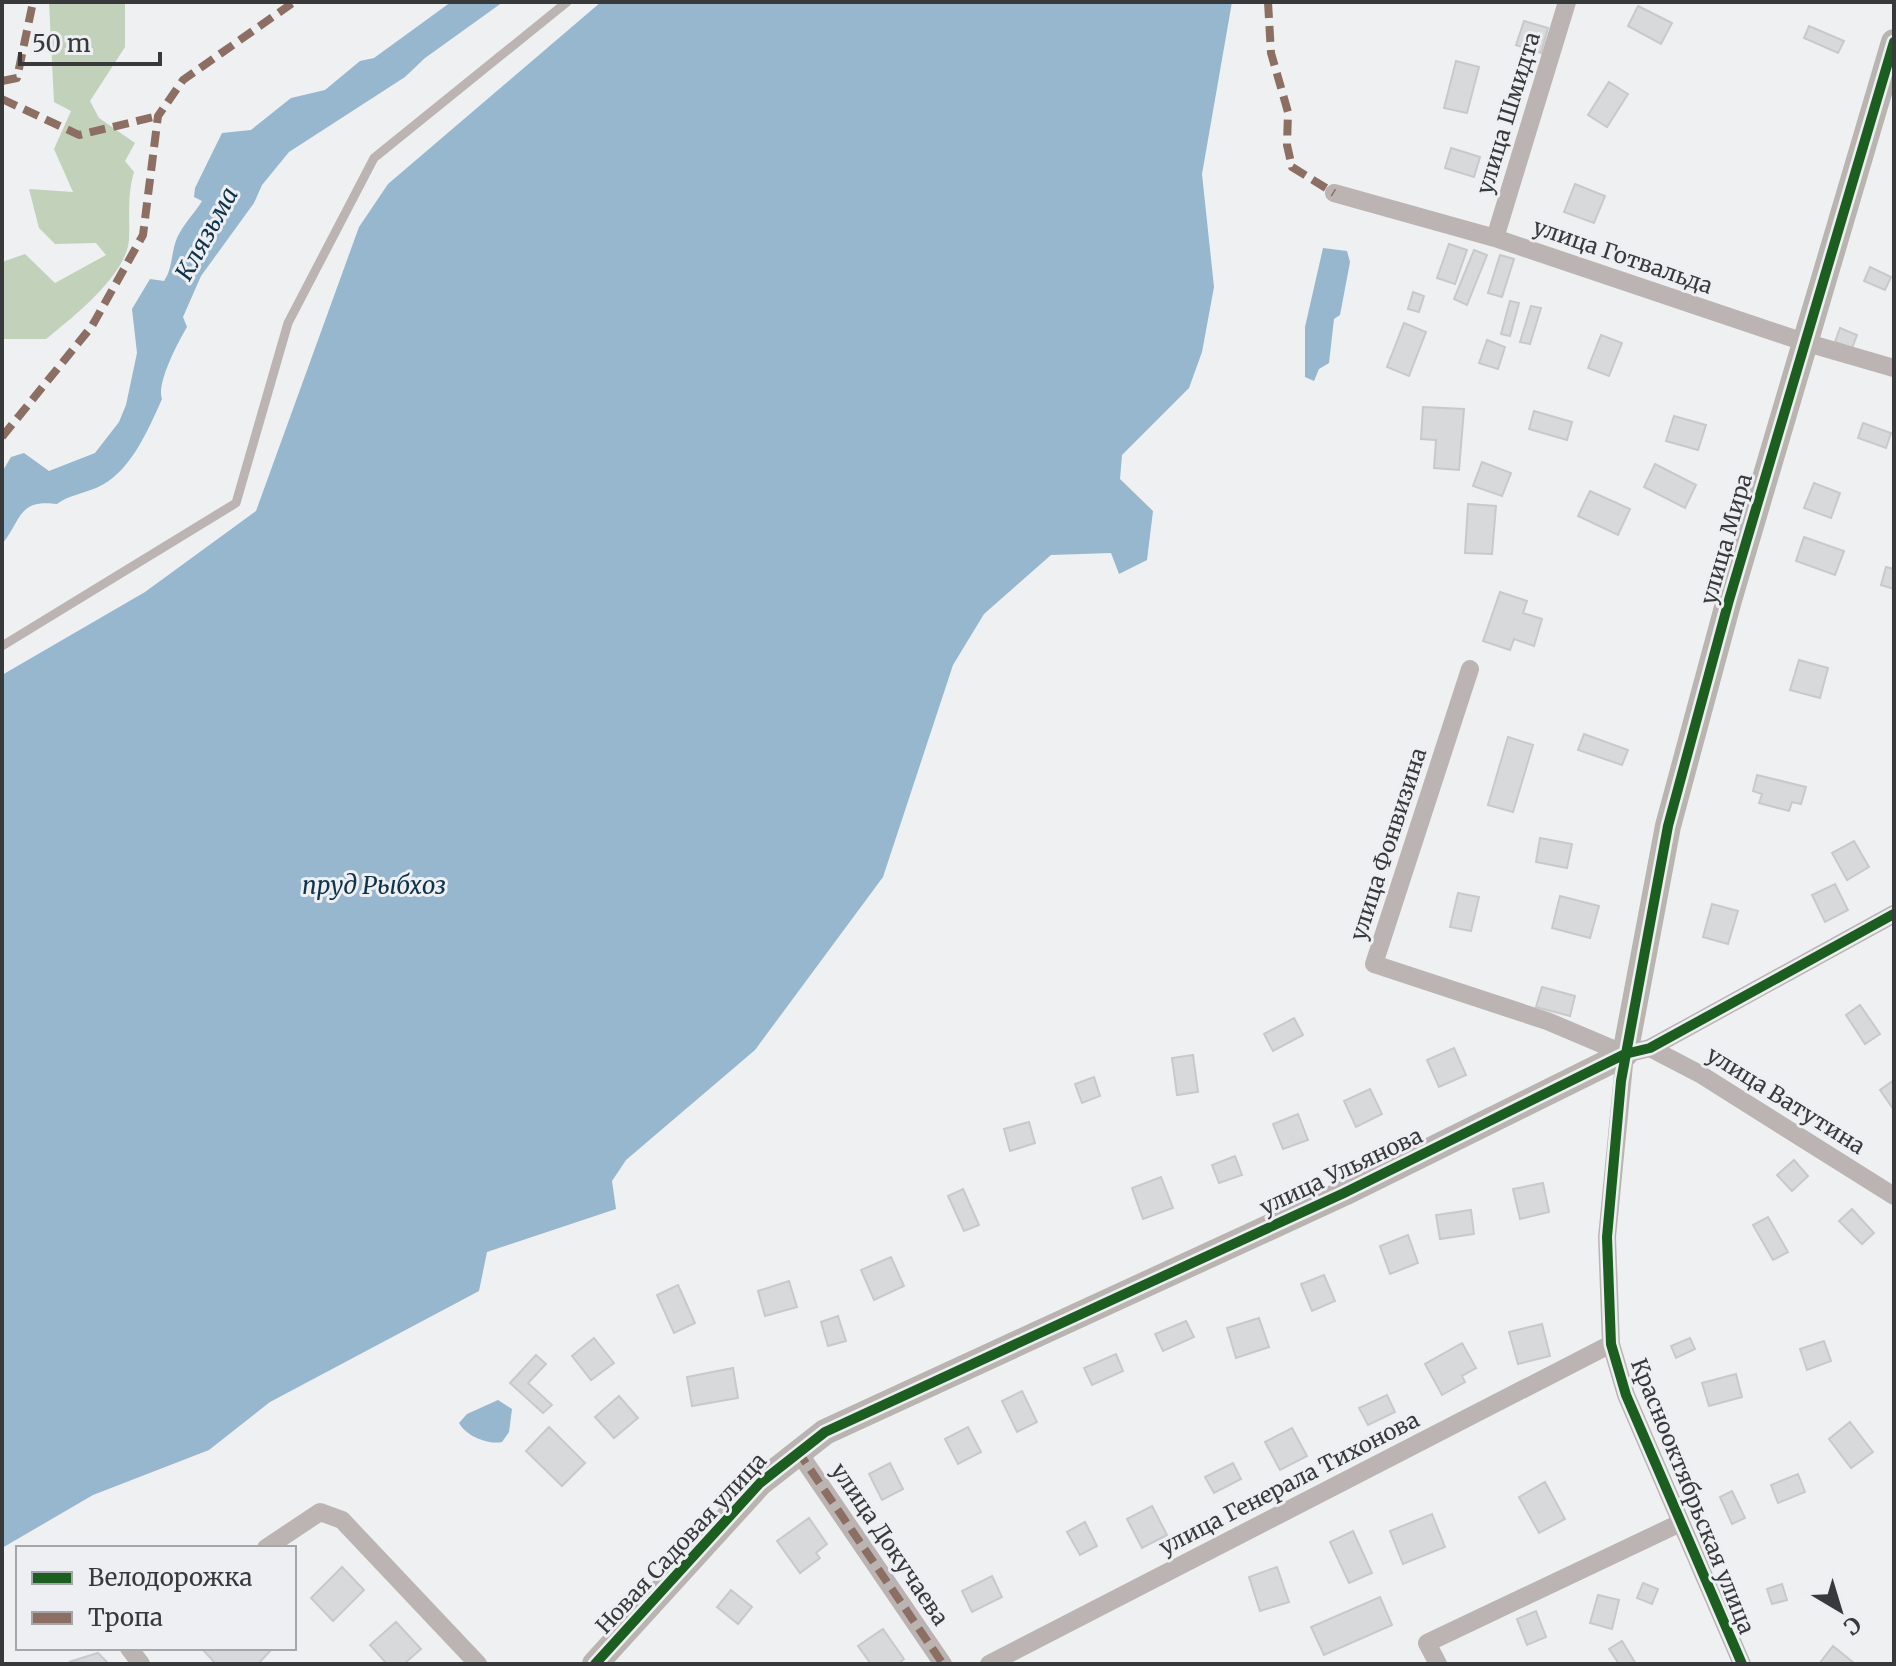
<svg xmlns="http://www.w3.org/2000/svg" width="1896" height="1666" viewBox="0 0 1896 1666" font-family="Merriweather,serif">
	<rect width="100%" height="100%" fill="#eef0f2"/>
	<!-- forest -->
	<path fill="#c1d1ba" d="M49,2h76v45l-35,54 9,17 36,25 -10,18 9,11c-7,24 -4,44 -5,68 -3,36 -57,78 -83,99h-44v-77l23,-8 30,29 51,-28 -10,-12 -41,1 -16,-16 -10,-39 44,3 -19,-43 17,-38 -17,-9z"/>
	<!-- water -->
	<path fill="#96b7ce" d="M451,2h52l-78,56 -20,19 -116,75 -27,33 -8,18 -53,73 -18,41 4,10c-9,15 -31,57 -25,72 -14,31 -32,75 -66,89 -12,5 -29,8 -39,16 -40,-5 -35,16 -55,40v-72l9,-15 13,-4 25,18 46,-18 24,-31 7,-17 11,-52 -5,-44 18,-30 14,2c9,-13 7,-29 13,-43 7,-15 17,-24 25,-37l-8,-4 1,-9 27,-55 29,-3 40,-32 34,-8 35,-29 14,-3z
		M601,2h631l-30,172 12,113 -12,65 -13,36 -67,67 -2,24 33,32 -6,49 -28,14 -8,-21 -60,2 -67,59 -31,51 -70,212 -128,173 -129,110 -14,21 4,28 -129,43 -8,39 -209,111 -61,48 -116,45 -91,53v-873l143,-83 111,-81 103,-284 29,-43z
		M1323,248l24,3 3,11 -10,53 -6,4 -5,44 -10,6 -5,12 -9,-4v-50z
		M498,1400l14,9 -3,23 -7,10c-14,3 -36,-6 -43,-19l8,-9z"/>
	<!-- building -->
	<path fill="#d8d9db" stroke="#c8c9ca" stroke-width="2" d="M1638,6l34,17 -11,21 -33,-18z
		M1524,21l24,7 -7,25 -25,-8z
		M1809,26l35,15 -6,12 -34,-15z
		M1456,61l23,6 -12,46 -23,-5z
		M1609,82l19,12 -21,33 -19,-12z
		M1451,148l29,9 -6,20 -29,-9z
		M1575,184l30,12 -11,27 -30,-11z
		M1449,244l18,6 -12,34 -18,-6z
		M1474,250l13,5 -20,50 -13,-6z
		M1500,255l14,4 -12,38 -14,-4z
		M1870,267l21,10 -6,13 -21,-9z
		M1413,292l11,4 -5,16 -11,-3z
		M1510,301l9,2 -9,33 -9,-2z
		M1531,306l10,2 -11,36 -10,-2z
		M1404,323l22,9 -17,44 -22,-9z
		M1840,328l17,7 -5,13 -17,-6z
		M1601,335l21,8 -13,33 -21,-8z
		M1487,340l18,7 -7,22 -19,-6z
		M1423,407l41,2 -5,61 -25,-2 2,-28 -15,-1z
		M1534,411l38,11 -5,18 -38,-11z
		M1674,416l32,9 -8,25 -32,-9z
		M1863,423l28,10 -5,15 -28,-10z
		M1482,462l29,11 -9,23 -29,-10z
		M1655,464l41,21 -11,23 -41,-21z
		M1814,483l26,10 -9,25 -27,-10z
		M1590,491l40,18 -12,26 -40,-19z
		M1468,504l28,2 -4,48 -27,-1z
		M1804,537l40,14 -9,24 -39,-14z
		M1886,567l8,2v20l-13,-4z
		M1500,592l27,9 -4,12 19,6 -8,27 -20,-7 -4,11 -27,-9z
		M1799,660l29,8 -8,30 -30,-8z
		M1584,734l44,16 -6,15 -44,-15z
		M1508,737l25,8 -20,67 -25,-7z
		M1757,775l49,12 -5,17 -9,-2 -3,9 -30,-8 3,-9 -9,-3z
		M1540,838l32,6 -5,24 -31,-6z
		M1854,841l15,26 -22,13 -15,-27z
		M1835,884l13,26 -23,12 -13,-27z
		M1458,893l21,4 -8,34 -21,-4z
		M1560,896l39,10 -9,32 -38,-10z
		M1712,904l26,7 -10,33 -25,-7z
		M1542,987l33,9 -5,20 -34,-9z
		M1860,1005l20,29 -15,10 -19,-29z
		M1294,1018l9,17 -30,16 -9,-17z
		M1454,1048l12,27 -27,12 -12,-27z
		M1193,1055l5,37 -21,3 -5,-37z
		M1094,1077l6,19 -18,7 -7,-19z
		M1894,1080v30l-14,-20z
		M1370,1089l12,25 -26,13 -12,-26z
		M1298,1114l10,26 -25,9 -10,-25z
		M1029,1122l6,21 -25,8 -6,-22z
		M1235,1156l7,19 -23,8 -7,-18z
		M1794,1160l14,16 -16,15 -15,-16z
		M1161,1177l12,31 -30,11 -11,-31z
		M1543,1183l6,29 -29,7 -7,-30z
		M963,1189l16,36 -15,6 -16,-35z
		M1852,1209l22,24 -12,11 -23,-23z
		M1471,1210l3,24 -34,5 -4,-24z
		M1768,1217l20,35 -15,8 -20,-35z
		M1408,1235l10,28 -28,11 -10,-28z
		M891,1257l13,29 -30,14 -13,-30z
		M1324,1275l11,26 -23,10 -11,-27z
		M789,1281l8,26 -32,9 -7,-25z
		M678,1285l17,38 -21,10 -17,-38z
		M838,1316l8,25 -18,5 -7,-24z
		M1259,1318l10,29 -33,11 -9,-30z
		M1186,1321l8,16 -31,14 -8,-17z
		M1542,1324l8,32 -32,8 -9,-32z
		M594,1338l20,25 -23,17 -19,-24z
		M1690,1338l5,11 -19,9 -5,-12z
		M1824,1341l7,20 -24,9 -7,-21z
		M1462,1343l14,25 -14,8 3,6 -23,13 -17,-31z
		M1116,1354l7,17 -31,14 -8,-17z
		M536,1355l10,9 -18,19 24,22 -9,8 -33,-30z
		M733,1368l5,30 -46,8 -5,-29z
		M1736,1374l6,23 -33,9 -7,-23z
		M1022,1391l15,31 -20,10 -15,-31z
		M1387,1395l8,17 -27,13 -9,-17z
		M619,1396l19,22 -24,20 -19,-21z
		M1850,1422l23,30 -22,16 -22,-29z
		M549,1427l36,36 -23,23 -36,-35z
		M968,1427l13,25 -23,12 -13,-25z
		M1292,1428l15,28 -27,14 -15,-28z
		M890,1463l13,26 -21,11 -13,-26z
		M1233,1463l8,16 -27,14 -9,-16z
		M1798,1474l7,18 -27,11 -7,-18z
		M1545,1482l20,37 -26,14 -20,-36z
		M1732,1491l13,27 -13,6 -12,-27z
		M1152,1506l15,29 -25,13 -15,-29z
		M1432,1514l13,33 -42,17 -13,-33z
		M809,1518l18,26 -11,9 4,5 -20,15 -23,-32z
		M1085,1522l12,24 -17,9 -13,-23z
		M1353,1531l19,42 -23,10 -19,-41z
		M342,1567l22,23 -31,31 -22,-23z
		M1277,1567l12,35 -29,9 -11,-34z
		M992,1576l10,21 -30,15 -10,-21z
		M1643,1583l15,6 -6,15 -15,-6z
		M1782,1584l5,16 -15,4 -5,-15z
		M731,1590l21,17 -14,17 -21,-17z
		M1598,1595l21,5 -7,29 -22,-6z
		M1380,1597l12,28 -68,30 -13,-28z
		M1536,1611l10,26 -19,8 -10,-26z
		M396,1622l25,27 -17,15h-17l-17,-19z
		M883,1629l21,30 -6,5h-27l-13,-18z
		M1622,1641l14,23h-17l-10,-15z
		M1833,1646l21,17 -1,1h-34z
		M207,1648h64l1,1 -14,15h-42l-12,-13z
		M98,1653l11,11 -40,-2z"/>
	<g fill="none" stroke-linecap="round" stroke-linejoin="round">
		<!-- lane -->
		<path stroke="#bbb4b2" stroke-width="9" d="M2,646l234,-143 52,-180 86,-165 193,-156"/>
		<!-- street -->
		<path stroke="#bbb4b2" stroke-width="18" d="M1334,193l161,45 309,104 90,26
			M1495,238l72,-236
			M1470,669l-96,295 173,57 78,33
			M1650,1048l50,26 194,122
			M1625,1054l-18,183 4,107 15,51 116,269
			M1625,1054l25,-6 244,-134
			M797,1450l146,214
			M266,1548l54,-36 22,8 136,144
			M129,1648l12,16
			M989,1664l622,-320
			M1438,1664l-11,-21 253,-120"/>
		<!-- secondary -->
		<path stroke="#bab4b1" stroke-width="26" d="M595,1664l165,-181 65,-51 519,-239 281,-139 43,-228 61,-226 165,-558"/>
		<!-- quiet -->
		<path stroke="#8d6e63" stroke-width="8" stroke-dasharray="16 8" stroke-linecap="butt" d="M1268,2l3,51 17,59 -1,33 5,22 42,26
			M2,81l15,-3 16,-76
			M2,99l77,36 79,-19
			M2,437l90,-111 51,-91 15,-119 25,-36 111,-78
			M797,1450l146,214"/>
		<!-- cycleway casing -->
		<g stroke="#edeff3" stroke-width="15">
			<path id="cycleway" d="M595,1664l165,-181 65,-51 519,-239 281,-139 25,-6 244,-134
				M1742,1664l-116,-269 -15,-51 -4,-107 14,-156 47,-255 61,-226 165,-558"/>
		</g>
		<!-- cycleway -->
		<use href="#cycleway" stroke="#1b5e20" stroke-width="10"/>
	</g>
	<g text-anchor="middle" stroke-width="6" stroke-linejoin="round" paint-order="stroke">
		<!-- street labels -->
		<g font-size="22" fill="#38393b" stroke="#edeff3">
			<text transform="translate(1508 113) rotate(-73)" y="8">улица Шмидта</text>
			<text transform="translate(1623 256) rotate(19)" y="8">улица Готвальда</text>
			<text transform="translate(1726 539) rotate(-74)" y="8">улица Мира</text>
			<text transform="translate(1388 844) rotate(-72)" y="8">улица Фонвизина</text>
			<text transform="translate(1786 1100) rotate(32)" y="8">улица Ватутина</text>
			<text transform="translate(1341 1171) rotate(-25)" y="8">улица Ульянова</text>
			<text transform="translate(1289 1483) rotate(-27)" y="8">улица Генерала Тихонова</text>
			<text transform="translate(1693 1496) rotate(68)" y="8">Краснооктябрьская улица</text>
			<text transform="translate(681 1543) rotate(-47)" y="8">Новая Садовая улица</text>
			<text transform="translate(890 1544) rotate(56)" y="8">улица Докучаева</text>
		</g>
		<!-- water labels -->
		<g font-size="24" font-style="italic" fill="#0d324a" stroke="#edeff3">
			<text transform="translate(207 234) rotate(-61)" y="8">Клязьма</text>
			<text x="374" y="894">пруд Рыбхоз</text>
		</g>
	</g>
	<!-- border -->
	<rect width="1896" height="1666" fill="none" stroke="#38393b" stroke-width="8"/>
	<!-- legend -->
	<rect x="16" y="1546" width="280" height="104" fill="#edeff3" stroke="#a5a6a9" stroke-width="2"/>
	<rect x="32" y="1572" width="40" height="12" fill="#1b5e20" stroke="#a5a6a9" stroke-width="2"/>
	<text x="88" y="1586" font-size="24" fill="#38393b">Велодорожка</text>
	<rect x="32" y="1612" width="40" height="12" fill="#8d6e63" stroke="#a5a6a9" stroke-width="2"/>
	<text x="88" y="1626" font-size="24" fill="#38393b">Тропа</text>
	<!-- north arrow -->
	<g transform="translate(1840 1610) rotate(142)" stroke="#edeff3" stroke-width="6" paint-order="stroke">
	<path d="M0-6L14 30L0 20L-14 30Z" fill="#38393b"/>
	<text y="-12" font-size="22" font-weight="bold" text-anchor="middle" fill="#38393b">С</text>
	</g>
	<!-- scale -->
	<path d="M20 52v12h140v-12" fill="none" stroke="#38393b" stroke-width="4"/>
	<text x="32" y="52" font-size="24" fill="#38393b" stroke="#edeff3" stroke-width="6" paint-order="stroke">50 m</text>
</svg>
